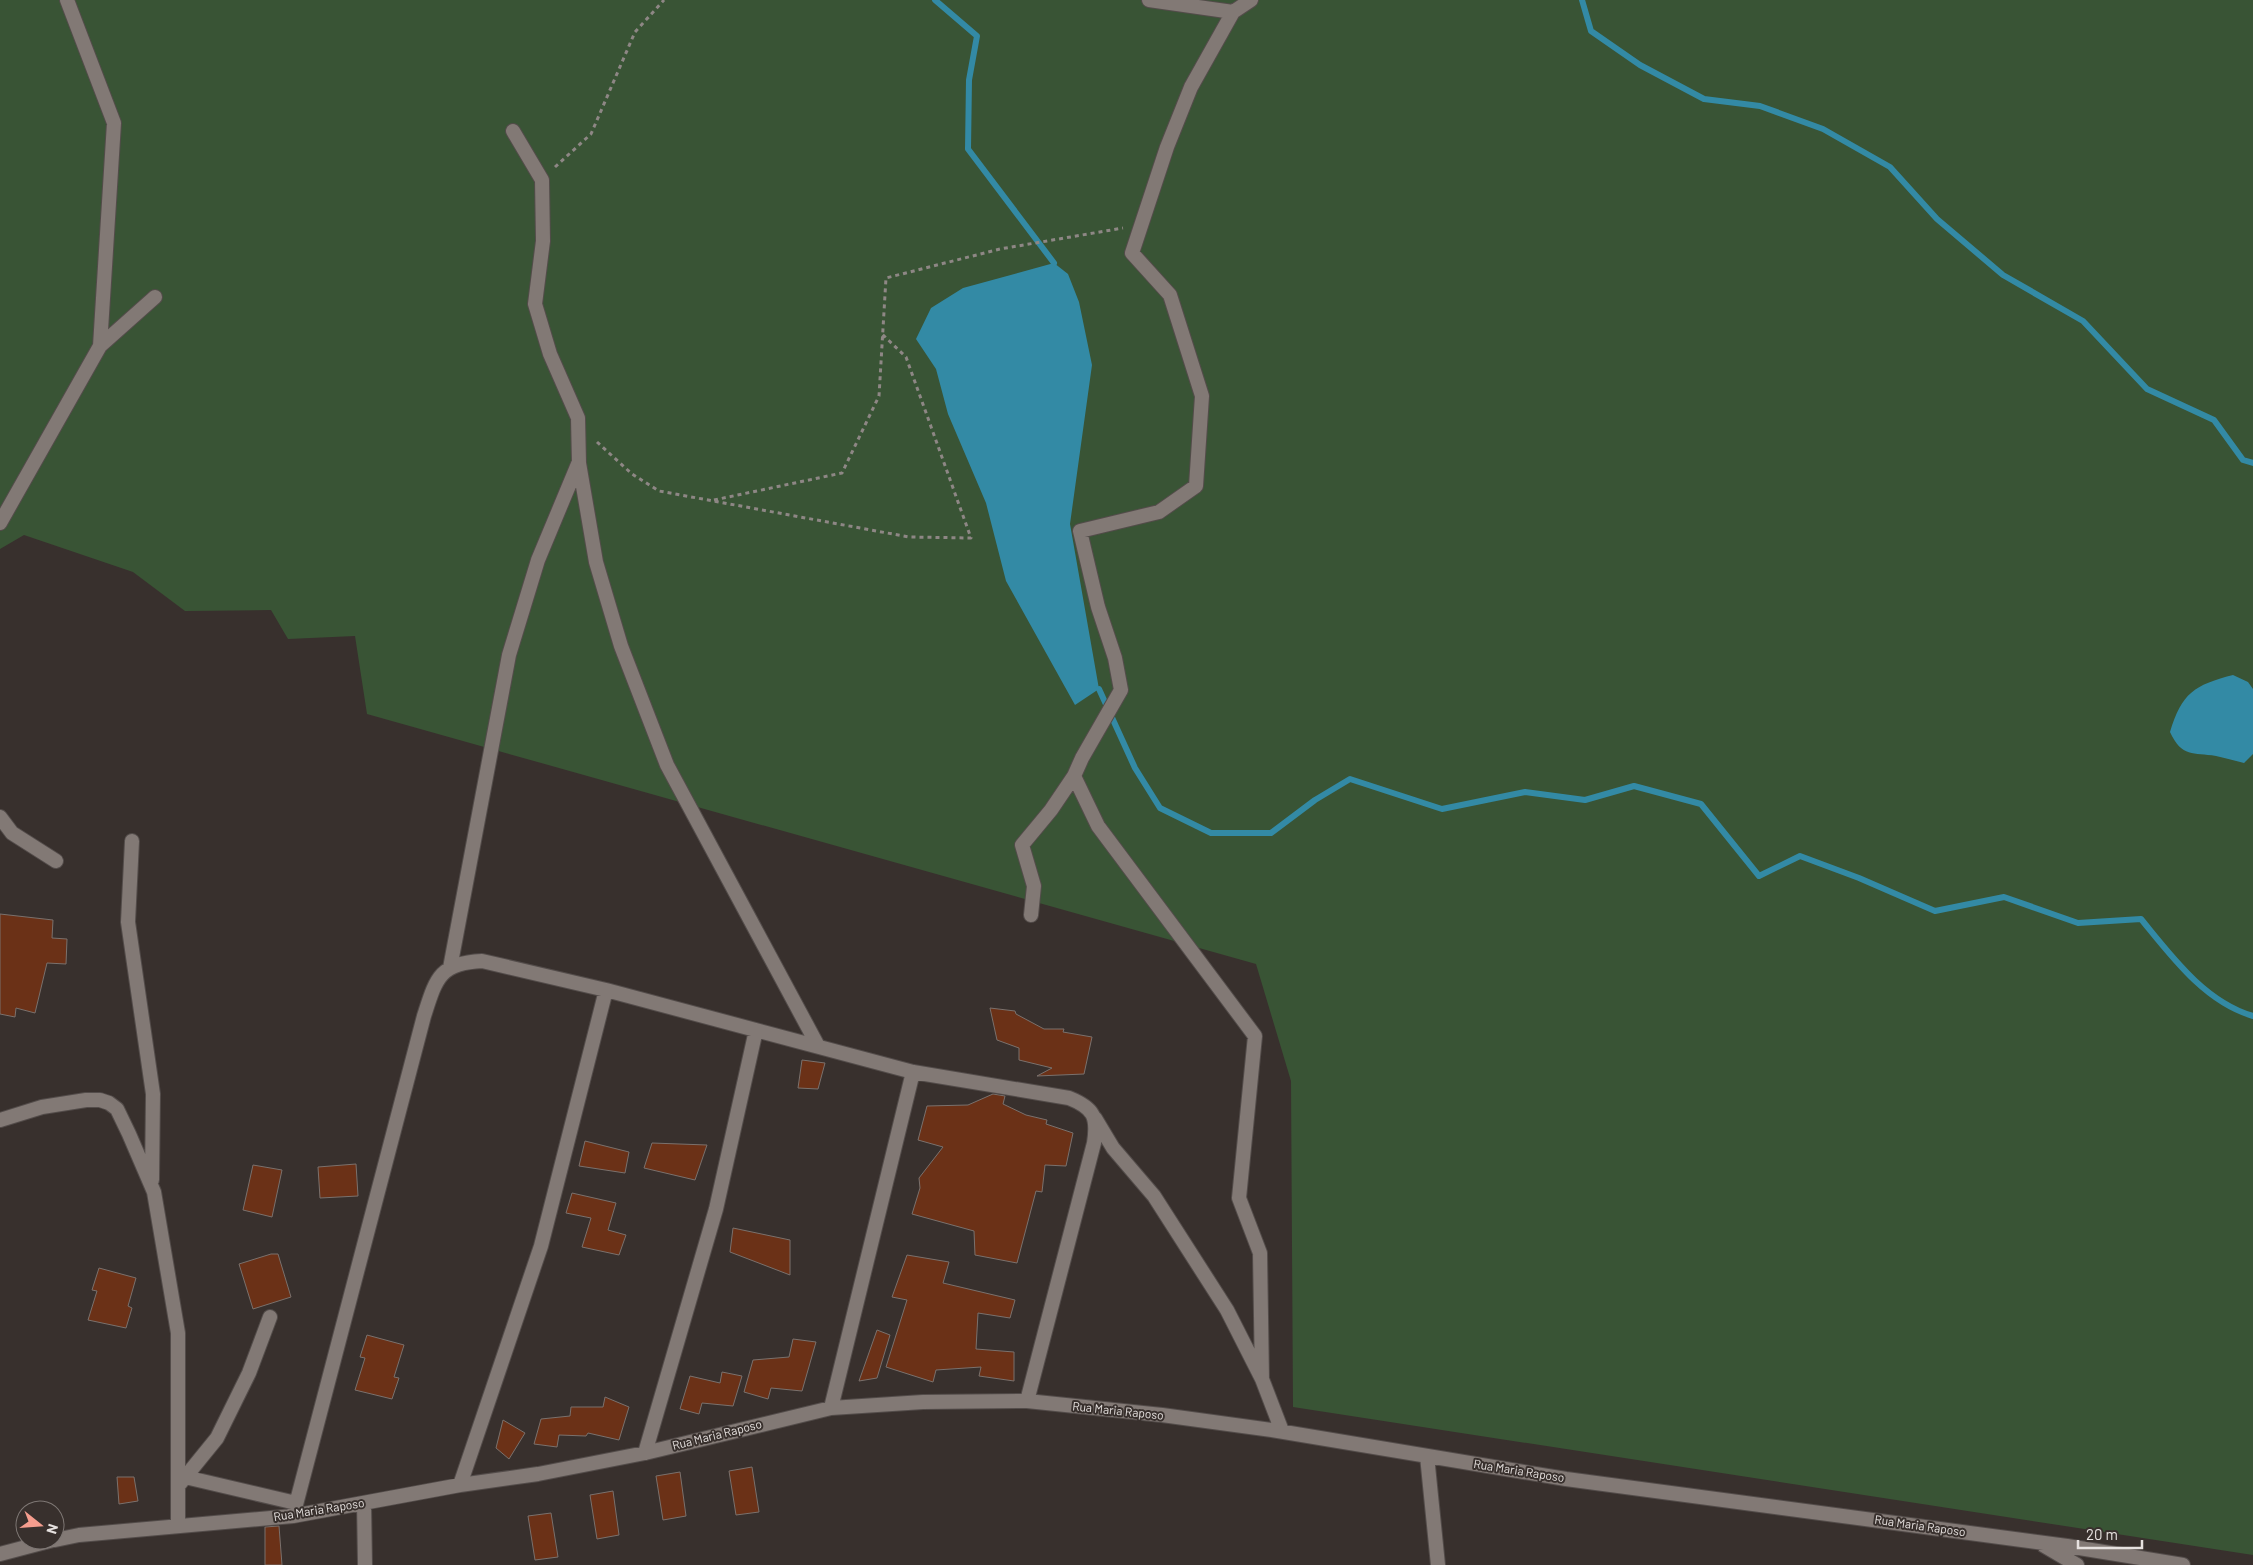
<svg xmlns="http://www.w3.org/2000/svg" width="2253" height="1565" viewBox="0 0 2253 1565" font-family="Barlow,sans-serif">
	<rect width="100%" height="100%" fill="#38302d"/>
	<!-- green -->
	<path fill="#395435" d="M0,0h2253v1555l-960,-148 -2,-326 -35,-117 -889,-250 -12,-78 -67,3 -17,-29 -86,1 -52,-39 -109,-37 -24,14z"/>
	<!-- water -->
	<path fill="#338aa5" d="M1054,263l14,11 11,28 13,63 -22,159 29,165 -24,16 -69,-124 -20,-78 -38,-89 -12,-45 -20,-30 15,-31 32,-20z
		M2233,675l15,7 5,7v65l-9,9c-9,-2 -18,-5 -28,-7 -23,-4 -34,2 -46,-24 12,-39 24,-47 63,-57z"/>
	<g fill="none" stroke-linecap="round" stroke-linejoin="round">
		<!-- stream -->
		<path stroke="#338aa5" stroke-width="6" d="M935,0l42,36 -8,44 -1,69 86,114
			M1582,0l9,31 49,34 64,34 56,7 63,23 67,38 47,52 66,56 80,46 64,68 67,31 29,40 10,3
			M1099,689l36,79 25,40 51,25h60l44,-33 35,-21 92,30 83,-17 60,8 49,-14 67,18 58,72 41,-20 59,22 76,33 69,-14 74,26 63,-4c31,38 64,83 112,97"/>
	</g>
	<!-- building -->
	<path fill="#6b3117" stroke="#7a716d" d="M0,914l53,6 -1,18 15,1 -1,25 -19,-1 -12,50 -19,-5 -1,9 -15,-3z
		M990,1008l25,3 1,3 28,15h20l-1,3 29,5 -8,37 -47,2 15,-8 -33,-8v-12l-22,-8z
		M802,1060l23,3 -7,26 -20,-1z
		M993,1094l12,2 -2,8 23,11 21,5 -1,4 27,9 -7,33 -21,-1 -3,27 -6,-1 -19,72 -42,-8 -1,-24 -62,-17 8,-26 -1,-10 24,-31 -25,-7 9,-34 41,-1z
		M585,1141l44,11 -4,21 -46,-7z
		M652,1143l55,2 -12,35 -51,-12z
		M356,1164l2,32 -38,2 -2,-31z
		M253,1165l29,5 -10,47 -29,-7z
		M572,1193l44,10 -8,27 18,5 -7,20 -37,-8 9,-29 -25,-5z
		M733,1228l57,12v35l-60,-23z
		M271,1254h7l13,43 -38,12 -14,-45z
		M907,1255l42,7 -6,21 72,17 -5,18 -32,-5 -2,36 38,3v29l-35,-5 2,-9 -45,3 -3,12 -47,-15 21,-67 -15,-3z
		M99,1268l37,10 -8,28 4,2 -6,20 -38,-8 9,-29 -5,-1z
		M877,1330l13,5 -13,43 -18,3z
		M367,1335l37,10 -10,32 5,1 -7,21 -37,-9 10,-32 -5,-1z
		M793,1339l23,3 -14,49 -31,-3 -3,11 -24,-7 9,-32 36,-3z
		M722,1372l20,4 -9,30 -31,-3 -3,11 -19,-5 10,-33 30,7z
		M605,1397l24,10 -10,33 -31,-7 -2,3 -27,-1 -2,12 -23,-3 7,-25 29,-3 1,-9h32z
		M503,1420l22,13 -16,26 -13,-11z
		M752,1467l7,45 -23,3 -7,-44z
		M680,1472l6,44 -23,4 -7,-44z
		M117,1477h17l4,24 -19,3z
		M613,1491l6,44 -22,4 -7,-44z
		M551,1513l7,44 -23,3 -7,-44z
		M279,1526l3,39h-17v-38z"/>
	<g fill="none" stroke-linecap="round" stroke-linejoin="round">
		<!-- minor casing -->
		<g stroke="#534c4a" stroke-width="16">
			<path id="minor" d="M67,0l47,123 -14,223
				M1149,0l84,12
				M1251,0l-18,12 -42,75 -24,60 -35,106 38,42 32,101 -6,90 -37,26 -79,19 18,76 17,51 6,32 -39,68 -8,18 24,50 157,210 -16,162 21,55 2,126
				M513,131l29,49 1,61 -8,63 15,50 28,64 1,45 17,99 25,84 46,119 151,281
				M0,523l100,-177 55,-49
				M0,817l12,16 44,28
				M132,841l-4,81 25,172 -1,86
				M1031,915l3,-29 -12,-41 29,-35 23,-34
				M450,968l59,-313 29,-95 40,-96
				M1095,1118l18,30 41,48 73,114 35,69 20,52
				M0,1120l42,-13 44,-7h14l9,3 8,6 12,25 25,58 24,141v193
				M831,1408l82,-336
				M645,1453l71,-244 40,-179
				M1427,1456l11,109
				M185,1477l111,26
				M460,1485l81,-239 65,-256
				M178,1486l39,-48 32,-65 21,-56
				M364,1503l1,62
				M293,1516l131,-500c12,-37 15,-53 58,-55l124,29 307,82 156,26c25,10 29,19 25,45l-67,258
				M55,1540l24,-5 214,-19 167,-31 78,-11 107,-21 186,-45 92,-6 104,-1 135,14 110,15 294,49 501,67 116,19
				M2043,1545l34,20
				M0,1554l53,-14"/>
		</g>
		<!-- path -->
		<path stroke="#8e8785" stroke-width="3" stroke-dasharray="4 4" stroke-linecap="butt" d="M555,167l36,-33 44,-102 29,-32
			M597,442l35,32 27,17 250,46 62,1 -65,-181 -24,-23
			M714,500l128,-27 37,-77 7,-118 114,-29 123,-21"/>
		<!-- minor -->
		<use href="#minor" stroke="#827975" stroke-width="14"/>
	</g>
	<g text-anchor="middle" stroke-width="4" stroke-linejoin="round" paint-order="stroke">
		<!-- street labels -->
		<g font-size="12" fill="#e6e1df" stroke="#38302d">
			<text transform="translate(1118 1411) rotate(6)" y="4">Rua Maria Raposo</text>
			<text transform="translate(717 1435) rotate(-14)" y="4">Rua Maria Raposo</text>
			<text transform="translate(1519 1471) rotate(9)" y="4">Rua Maria Raposo</text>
			<text transform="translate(319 1510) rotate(-9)" y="4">Rua Maria Raposo</text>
			<text transform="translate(1920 1526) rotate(8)" y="4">Rua Maria Raposo</text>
		</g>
	</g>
	<!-- north arrow -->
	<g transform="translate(40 1525) rotate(107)"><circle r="24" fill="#38302d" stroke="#7e7774"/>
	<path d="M0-4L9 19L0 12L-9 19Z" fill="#f59d8e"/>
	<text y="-8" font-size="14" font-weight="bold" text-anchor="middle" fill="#e6e1df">N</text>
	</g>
	<!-- scale -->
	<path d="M2078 1540v8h64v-8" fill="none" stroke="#e6e1df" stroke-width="2.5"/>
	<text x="2086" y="1540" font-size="15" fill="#e6e1df" stroke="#38302d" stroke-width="4" paint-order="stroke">20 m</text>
</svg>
